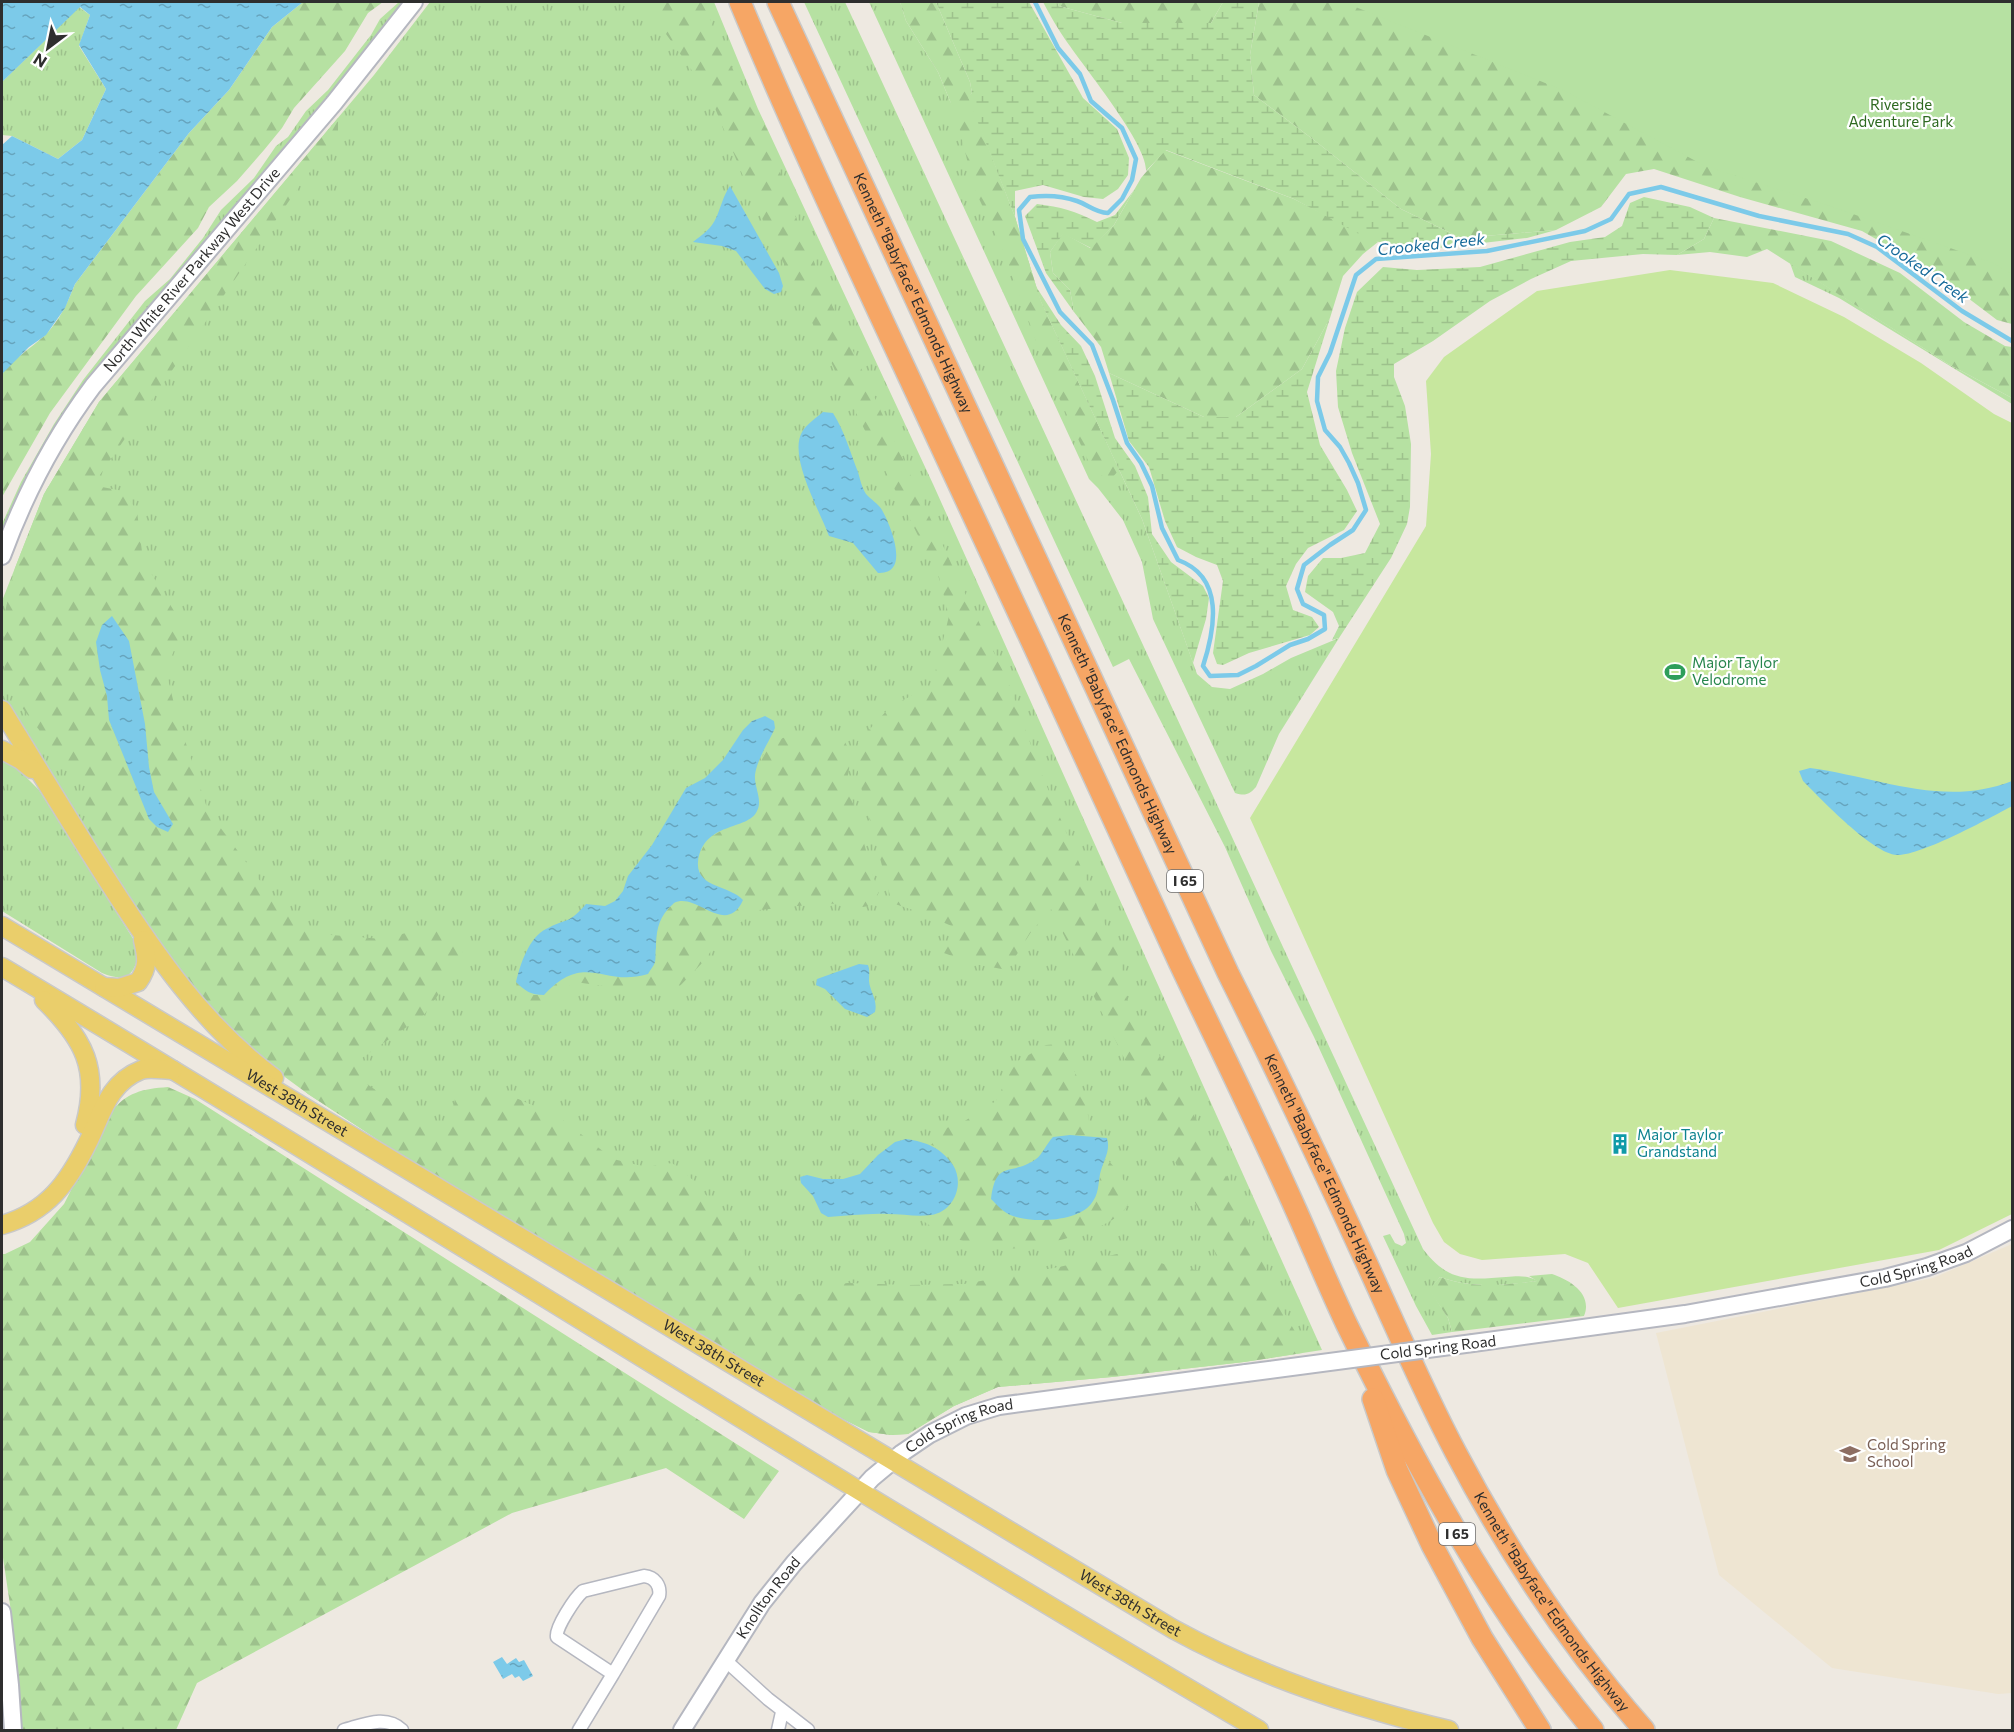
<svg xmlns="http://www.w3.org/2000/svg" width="2014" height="1732" viewBox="0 0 2014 1732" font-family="Commissioner,sans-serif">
	<defs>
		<pattern id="grass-tufts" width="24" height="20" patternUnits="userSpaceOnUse" patternTransform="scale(1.5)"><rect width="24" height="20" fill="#b6e1a2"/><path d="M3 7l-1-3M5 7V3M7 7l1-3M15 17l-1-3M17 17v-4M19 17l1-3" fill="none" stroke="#9dc18c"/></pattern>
		<pattern id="forest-firs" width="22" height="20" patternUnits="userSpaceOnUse" patternTransform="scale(1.5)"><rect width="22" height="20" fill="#b6e1a2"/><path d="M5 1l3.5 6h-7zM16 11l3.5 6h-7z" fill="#9dc18c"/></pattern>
		<pattern id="wetland-marsh" width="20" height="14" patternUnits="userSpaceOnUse" patternTransform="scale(1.5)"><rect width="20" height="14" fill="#b6e1a2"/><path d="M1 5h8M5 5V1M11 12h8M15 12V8" fill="none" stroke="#9dc18c"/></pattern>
		<pattern id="water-ripples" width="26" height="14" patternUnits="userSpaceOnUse" patternTransform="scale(1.5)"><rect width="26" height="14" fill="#7ccae9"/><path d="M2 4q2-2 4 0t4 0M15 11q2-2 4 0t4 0" fill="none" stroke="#66a4bd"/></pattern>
	</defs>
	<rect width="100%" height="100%" fill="#eee9e1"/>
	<!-- education -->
	<path fill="#eee5d2" d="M2012,1244v449l-14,1 -166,-26 -113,-93 -63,-242 277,-55z"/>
	<!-- grass -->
	<path fill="url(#grass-tufts)" d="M399,2h5l-50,63 -226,268 -126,208v-17l19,-42 33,-58 29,-44 62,-79 25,-22 33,-41 18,-28 33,-32 22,-32 12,-9 18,-26 22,-21 43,-55 9,-16z
		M430,2h284l44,107 175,375 389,866 -78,12 -132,15 -114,10 -44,19 -46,28 -17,1 -22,-3 -26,-13 -437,-261 -98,-64 -131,-121 -175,-272v-100l42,-107 55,-92 275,-327z
		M804,2h41l578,1247c25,33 45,31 83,28 12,-1 21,-2 32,4 -34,4 -65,8 -98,-4l-10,13 18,28 4,14 -20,3 -16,-29 -33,-70 7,-2 5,9 7,3 4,-3 -2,-9 -90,-197 -43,-86 -46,-104 -96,-188 -16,8z
		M869,2h31l6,19 32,51 12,29 65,116 26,85 101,217 55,155 15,13 18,2 33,-15 28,-16 48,-20 -60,96 -23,53c-7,8 -11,9 -21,6l-82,-174 -11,-57 -19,-42 -25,-32 -9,-9z
		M79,7l11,8 -11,31 27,43 -24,51 -24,19 -46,-23 -10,-1v-53z
		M1790,263l160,102 62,33v6l-173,-106 -44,-21z
		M2,759l12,6 25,25 100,158c-3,25 -10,36 -37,25l-100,-62z"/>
	<!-- forest -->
	<path fill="url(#forest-firs)" fill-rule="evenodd" d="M303,2h80l-15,11 -23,38 -51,57 -12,20 -18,22 -27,31 -28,26 -11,21 -62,68 -86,117 -48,84v-123c12,-16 28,-25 42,-38 15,-14 24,-34 31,-52l114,-151 40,-43 43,-63z
		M645,2h57l33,72 29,48 26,81 35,87 144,312 38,77 33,91 80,190 7,39 85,148 36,73 31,84 18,31 5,18 -58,9 -132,15 -114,10 -44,19 -46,28 -17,1 -22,-3 -26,-13 -437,-261 -98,-64 -53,-39 -78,-82 -91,-142 -1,-51 -36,-37 -44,-58 -2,-64 12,-53 29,-74 55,-92 239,-284v16l-40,54 -203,294 7,5 21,4 14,20 6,49 31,51 4,29 -12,31 11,45 31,95 58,78 27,32 38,14 52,4 57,-15 18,6 6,11 -2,20 -38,54 -65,45 8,24 50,35 33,6 5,-26 28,-4 33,3 43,19 54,42 33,8 26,-4 21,17 39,46 25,57 34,13 56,-13 61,2 56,-1 95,-17 67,-15 38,12 42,8 10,-16 -10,-31 -155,-316 -20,23 -24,38 -32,-6 -34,-12 20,-22 -42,-18 -27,-9 -34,-127v-34l32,-35 42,-22 17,-69 -10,-39 -95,-188 -94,-196 -40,-97 -56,-79zM111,617l18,24 16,83 4,43 5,25 19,32 -24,-5 -40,-99 -2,-24 -7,-26 -4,-28z
		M900,2h36l34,80 2,11 -3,4 46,120 26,85 78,168 -9,10 -17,-9 -46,-99 -42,-118 -31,-66 -15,-61 -9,-26 -12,-29 -32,-51z
		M1057,2h166l-12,21h-89l-63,-17z
		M1259,2h155l598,244v78l-15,-4 -62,-47 -73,-42 -122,-34 -86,-28 -28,5 -25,33 -45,23 -95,8 -60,-29 -87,-69 -60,-45 -4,-40z
		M1165,150l129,49 84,43 -15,12 -20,22 -13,42 -28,51 -66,48h-32l-95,-44 -8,-26 -27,-35 -4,-22 -17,-17 -3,-21 13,-19 27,15 24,-23 27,-47z
		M1714,218l117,23 69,32 64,49 41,24 7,1v51l-62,-33 -183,-116 -20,8 -37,-5 -33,3 27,-16z
		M824,732l20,8 5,10 1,13 -3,18 26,95 6,16 -6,13 -10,2 -37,-4 -67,7 -36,24 -19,27 -29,30 -64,-4 -36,-5 -18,13 -9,12c-15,-3 -31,-7 -32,-25l16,13h12c29,-30 42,-24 79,-17l33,-34 1,-16 6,-14 11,-11 10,-3 17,6 12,8 24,-21c-9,-3 -23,-6 -31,-11 -7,-5 -8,-14 -7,-21 2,-26 30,-35 52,-41l8,-23 -4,-22 13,-31 25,-10z
		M1058,1044c21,30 30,54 32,91l-37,2c-14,18 -21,32 -47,31l93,21 1,-15 6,-16c10,11 29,30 21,48 -11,22 -80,39 -104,42 -10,1 -22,0 -32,-1 -27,-3 -55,-14 -75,-32h17l2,-69 -4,-1 15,-17 14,-4 36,-23 15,-31 7,-9 28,-16z
		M168,1087l27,12 584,372 -35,48 -78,-51 -154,45 -315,170 -21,47h-156l-7,-105 -11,-74v-297h3l25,-12 34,-38 46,-91c17,-21 32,-24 58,-26z
		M1552,1274c18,6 41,20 32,42l-132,16 -4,-14 -19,-28 11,-13c33,12 63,8 97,4l-8,-5z"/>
	<!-- wetland -->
	<path fill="url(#wetland-marsh)" d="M936,2h93l54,96 34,31 12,29 -1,17 -10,14 -15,10 -19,-2 -41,-12 -28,6v26l-47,-120 4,-4 -2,-11z
		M1043,2h14l2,4 63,17h89l12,-21h36l-9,53 4,40 60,45 87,69 60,29 95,-8 -29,8 -97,11 -58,-8 -78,-42 -128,-49 -20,21c2,-28 -70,-113 -87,-141 -6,-9 -11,-19 -16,-28z
		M1134,190l-20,35 -23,23 -28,-14 -13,18 3,21 17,17 4,22 -28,-39 -21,-57 12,-12c24,3 38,7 60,18l18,-7z
		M1644,197l46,10 24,11 -10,21 -27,16 -34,-1 -72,7 -40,18 -41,22 -57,40 -39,23v13l11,29 6,38 -1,63 -3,17 -16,34 -52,80 -7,2 7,-14 -6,-14 -28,-20 3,-16 15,-18h18l24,-5 15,-29 -28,-71 -14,-46 -2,-36 9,-43 12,-36 26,-25 34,3 63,-3 90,-25 35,-5 17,-11 8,-23z
		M1035,285l26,40 20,21 14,30 20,62 20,28 13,31 4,37 19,28 32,24 6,12 -3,21 -13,44 -51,-144 -101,-217z
		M1330,318l-23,74 13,53 27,45 10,21 -13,19 -36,18 -12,16 -10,22 7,24 19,7 7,10 -9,8 -61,18 -26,12 -6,-1 -4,-11 10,-72 -6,-16 -21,-8 -19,-10 -12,-26 -16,-54 -20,-26 -20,-68 95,44h32l66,-48z"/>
	<!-- park -->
	<path fill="#b6e1a2" d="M1343,2h669v272l-19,-11 -163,-57 -125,-40 -140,-75z"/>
	<!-- pitch -->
	<path fill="#c7e79e" d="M1670,270l103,13 71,34 77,46 73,51 18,9v791l-73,36 -321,58 -30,-45 -23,-9 -83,6 -22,-6 -16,-12 -11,-19 -183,-405 176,-292 5,-72 -5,-73 18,-24 93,-66z"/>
	<!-- water -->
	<path fill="url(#water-ripples)" d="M2,2h301l-31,25 -43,63 -40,43 -114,151 -10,24 -19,27 -17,12 -27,27v-229l10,-9 46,23 24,-19 24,-51 -27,-44 11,-30 -10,-8 -78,75z
		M730,186l49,87 4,13 -2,6 -7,2 -9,-5 -29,-38 -14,-5 -29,-4c9,-7 19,-14 23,-24 5,-11 7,-22 14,-32z
		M823,412l10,1c12,19 17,39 25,59 2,7 4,16 8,22 5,6 12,9 16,16 9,16 29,65 -4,63l-25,-30 -24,-7c-9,-25 -41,-79 -27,-104 5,-8 14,-14 21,-20z
		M112,616l17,25 16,83 4,43 5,25 19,32 -5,8 -11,-5 -8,-8 -40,-99 -2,-24 -7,-26 -4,-28 6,-17z
		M765,716l9,5 1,7c-6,14 -18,31 -20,47 -1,12 8,25 2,36 -9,20 -54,10 -59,51 -2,26 32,23 45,38 -17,38 -47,-9 -69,3 0,0 -6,6 -6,6 -10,11 -12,24 -12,39 -1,4 0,10 -1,14 -1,4 -5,8 -7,12 -46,14 -62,-24 -104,21 -13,0 -19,-4 -28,-13 4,-17 13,-45 30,-53 21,-11 23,-5 40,-25l19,2 10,-5 8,-10 5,-15 24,-31 34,-57 19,-10 18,-18 20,-30 9,-9z
		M1810,768c68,9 134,40 202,13v25c-22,12 -92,50 -115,49 -24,-1 -76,-56 -94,-74l-4,-10z
		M859,964l9,1c2,6 1,10 1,16 1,11 9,19 6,31l-8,5 -22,-8 -20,-20 -9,-4 1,-6z
		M1070,1135l37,3c4,13 -4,23 -7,36 -2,11 -1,20 -9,30 -14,18 -58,19 -78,12 -9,-3 -16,-11 -22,-17 5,-41 20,-22 45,-40 6,-4 11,-16 17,-22z
		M906,1139c21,3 35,9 47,26 12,19 1,47 -22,50 -14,2 -29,-1 -43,-1 -20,-1 -40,2 -60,3l-7,-4 -8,-17 -12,-13 -1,-6 7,-2 16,4h20l17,-5 18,-19 17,-13z
		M502,1657l5,7 9,-6 3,4 5,-2 9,16 -10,5 -4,-5 -4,2 -3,-4 -9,5 -10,-17z"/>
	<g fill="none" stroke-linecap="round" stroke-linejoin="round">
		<!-- stream -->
		<path stroke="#7ccae9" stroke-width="4.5" d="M1035,2l23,46 22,26 11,27 31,27 14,31 -4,21 -10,19 -14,14c-14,-1 -19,-8 -31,-12 -14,-5 -32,-6 -47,-4l-11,13 4,29 37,73 32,33 21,55 14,43 14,20 11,23 10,42 16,32c47,17 37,69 25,106l7,10 28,-1 18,-9 34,-21 18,-6 17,-10 -1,-14 -21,-11 -6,-15 7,-24 26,-20 23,-15 13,-20 -8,-27 -9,-20 -9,-16 -15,-17 -8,-29 1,-24 12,-24 26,-78 20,-16 111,-8 98,-20 26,-12 18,-25 32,-7 98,29 89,18 29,13 85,64 50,30"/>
		<!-- street casing -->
		<g stroke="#b5b7c0" stroke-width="15">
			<path id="street" d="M644,1576c11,1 17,10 15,20l-46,78 -56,-37c-2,-9 18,-39 26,-46z
				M725,1660l43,39 40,31
				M344,1730c19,-5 42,-16 58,0
				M579,1730l34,-56
				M778,1730l4,-18"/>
		</g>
		<!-- secondary casing -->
		<g stroke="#b5b7c0" stroke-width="20">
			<g id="secondary">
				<path id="s1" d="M2,556c22,-60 52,-118 91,-170l241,-283 80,-101"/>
				<path id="s2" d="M1473,1343l212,-29 200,-36 42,-11 39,-14 46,-24"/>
				<path d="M2,1612l8,73 3,45"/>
				<path id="s3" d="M682,1730l80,-127 32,-40 78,-85 30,-25 28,-19 36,-18 33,-10 247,-33"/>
			</g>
		</g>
		<!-- primary casing -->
		<g stroke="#c9c9c9" stroke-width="21">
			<g id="primary">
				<path d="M2,710c35,57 69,114 106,171 46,72 96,145 166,197"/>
				<path d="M2,750l19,10 11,9"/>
				<path id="s4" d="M2,926l1171,703c88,48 179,78 276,101"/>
				<path d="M2,967c421,251 834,516 1257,763"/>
				<path d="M104,987l15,1 19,-6c11,-15 9,-25 5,-42"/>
				<path d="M44,1000c40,39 56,69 41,125"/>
				<path d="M2,1225c45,-13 66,-42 86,-83 14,-28 20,-59 53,-72 9,-3 22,0 32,0"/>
			</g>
		</g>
		<!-- highway casing -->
		<g stroke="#c9c9c9" stroke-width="24">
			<g id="highway">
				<path d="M740,2c62,149 132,295 200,442 81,173 160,346 240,520 39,82 79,163 116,246 17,38 33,77 51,115 70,143 145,282 246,405"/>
				<path id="s5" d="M778,2l450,971c48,96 94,193 139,291 29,63 56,127 89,189 52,99 114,193 188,277"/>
				<path d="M1373,1399l24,71 35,75 50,93 58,92"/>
			</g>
		</g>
		<!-- street -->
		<use href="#street" stroke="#fff" stroke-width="12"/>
		<!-- secondary -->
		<use href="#secondary" stroke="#fff" stroke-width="16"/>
		<!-- primary -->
		<use href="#primary" stroke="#eace6b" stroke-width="18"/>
		<!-- highway -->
		<use href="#highway" stroke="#f6a665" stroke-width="21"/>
		<!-- secondary-bridge casing -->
		<g stroke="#b5b7c0" stroke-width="20" stroke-linecap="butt">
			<path id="secondary-bridge" d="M1246,1373l227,-30"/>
		</g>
		<!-- secondary-bridge -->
		<use href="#secondary-bridge" stroke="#fff" stroke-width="16"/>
	</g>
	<!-- icons -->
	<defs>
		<g id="stadium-bare" transform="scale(1.62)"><path d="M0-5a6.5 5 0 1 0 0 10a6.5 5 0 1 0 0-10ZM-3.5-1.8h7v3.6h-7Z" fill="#2e9e5b" stroke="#fff" stroke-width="2.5" paint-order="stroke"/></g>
		<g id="building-bare" transform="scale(1.62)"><path d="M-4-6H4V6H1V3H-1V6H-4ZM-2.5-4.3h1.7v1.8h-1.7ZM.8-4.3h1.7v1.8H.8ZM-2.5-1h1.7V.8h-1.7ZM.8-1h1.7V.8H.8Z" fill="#0f9aa8" stroke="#fff" stroke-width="2.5" paint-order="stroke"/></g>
		<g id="school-bare" transform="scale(1.62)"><path d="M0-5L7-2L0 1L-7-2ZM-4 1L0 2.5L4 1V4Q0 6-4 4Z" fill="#8d6e63" stroke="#fff" stroke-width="2.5" paint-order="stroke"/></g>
	</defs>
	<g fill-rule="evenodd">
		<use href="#stadium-bare" x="1675" y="672"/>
		<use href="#building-bare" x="1620" y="1144"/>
		<use href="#school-bare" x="1850" y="1454"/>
	</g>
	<g text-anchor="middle" stroke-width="4.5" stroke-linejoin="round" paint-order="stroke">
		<!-- shield labels -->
		<g fill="#fff" stroke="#6d6d6d" stroke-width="1.5">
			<rect x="1167" y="870" width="36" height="22" rx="4.5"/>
			<rect x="1439" y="1523" width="36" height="22" rx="4.5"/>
		</g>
		<g font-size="14" font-weight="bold" fill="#2e2e2e">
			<text x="1185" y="886">I 65</text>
			<text x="1457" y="1539">I 65</text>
		</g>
		<!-- park labels -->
		<g font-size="15" fill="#2e6920" stroke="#fff">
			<text x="1901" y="110">Riverside<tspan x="1901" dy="17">Adventure Park</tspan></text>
		</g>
		<!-- street labels -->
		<g font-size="15" fill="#2e2e2e" stroke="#fff">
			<text dy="5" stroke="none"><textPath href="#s1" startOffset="346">North White River Parkway West Drive</textPath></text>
			<text dy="5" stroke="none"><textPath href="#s5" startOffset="321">Kenneth "Babyface" Edmonds Highway</textPath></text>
			<text dy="5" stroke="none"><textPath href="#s5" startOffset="807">Kenneth "Babyface" Edmonds Highway</textPath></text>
			<text dy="5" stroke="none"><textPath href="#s4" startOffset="344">West 38th Street</textPath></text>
			<text dy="5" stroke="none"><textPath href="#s5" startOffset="1293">Kenneth "Babyface" Edmonds Highway</textPath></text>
			<text dy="5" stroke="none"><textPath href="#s2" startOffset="450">Cold Spring Road</textPath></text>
			<text transform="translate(1438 1348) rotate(-7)" y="5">Cold Spring Road</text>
			<text dy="5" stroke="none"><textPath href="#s4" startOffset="830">West 38th Street</textPath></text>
			<text dy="5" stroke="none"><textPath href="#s3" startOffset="420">Cold Spring Road</textPath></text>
			<text dy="5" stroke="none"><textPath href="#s3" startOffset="158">Knollton Road</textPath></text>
			<text dy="5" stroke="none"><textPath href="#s5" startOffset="1779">Kenneth "Babyface" Edmonds Highway</textPath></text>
			<text dy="5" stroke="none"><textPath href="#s4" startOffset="1316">West 38th Street</textPath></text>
		</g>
		<!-- leisure labels -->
		<g font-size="15" fill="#27864d" stroke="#fff" text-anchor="start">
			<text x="1692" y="668">Major Taylor<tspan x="1692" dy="17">Velodrome</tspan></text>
		</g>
		<!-- culture labels -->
		<g font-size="15" fill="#0d838f" stroke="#fff" text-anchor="start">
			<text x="1637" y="1140">Major Taylor<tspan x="1637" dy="17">Grandstand</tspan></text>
		</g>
		<!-- education labels -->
		<g font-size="15" fill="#785e54" stroke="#fff" text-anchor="start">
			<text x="1867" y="1450">Cold Spring<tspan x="1867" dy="17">School</tspan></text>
		</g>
		<!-- water labels -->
		<g font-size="16" font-style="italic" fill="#166a9a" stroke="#fff">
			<text transform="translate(1431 244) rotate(-6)" y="6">Crooked Creek</text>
			<text transform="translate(1923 268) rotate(35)" y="6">Crooked Creek</text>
		</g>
	</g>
	<!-- border -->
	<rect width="2014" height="1732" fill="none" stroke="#2e2e2e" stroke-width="6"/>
	<!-- north arrow -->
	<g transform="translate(48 48) rotate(212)" stroke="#ffffff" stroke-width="4.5" paint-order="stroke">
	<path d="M0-4.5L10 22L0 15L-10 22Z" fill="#2e2e2e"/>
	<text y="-9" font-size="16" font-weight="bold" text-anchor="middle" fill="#2e2e2e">N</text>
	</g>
</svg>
